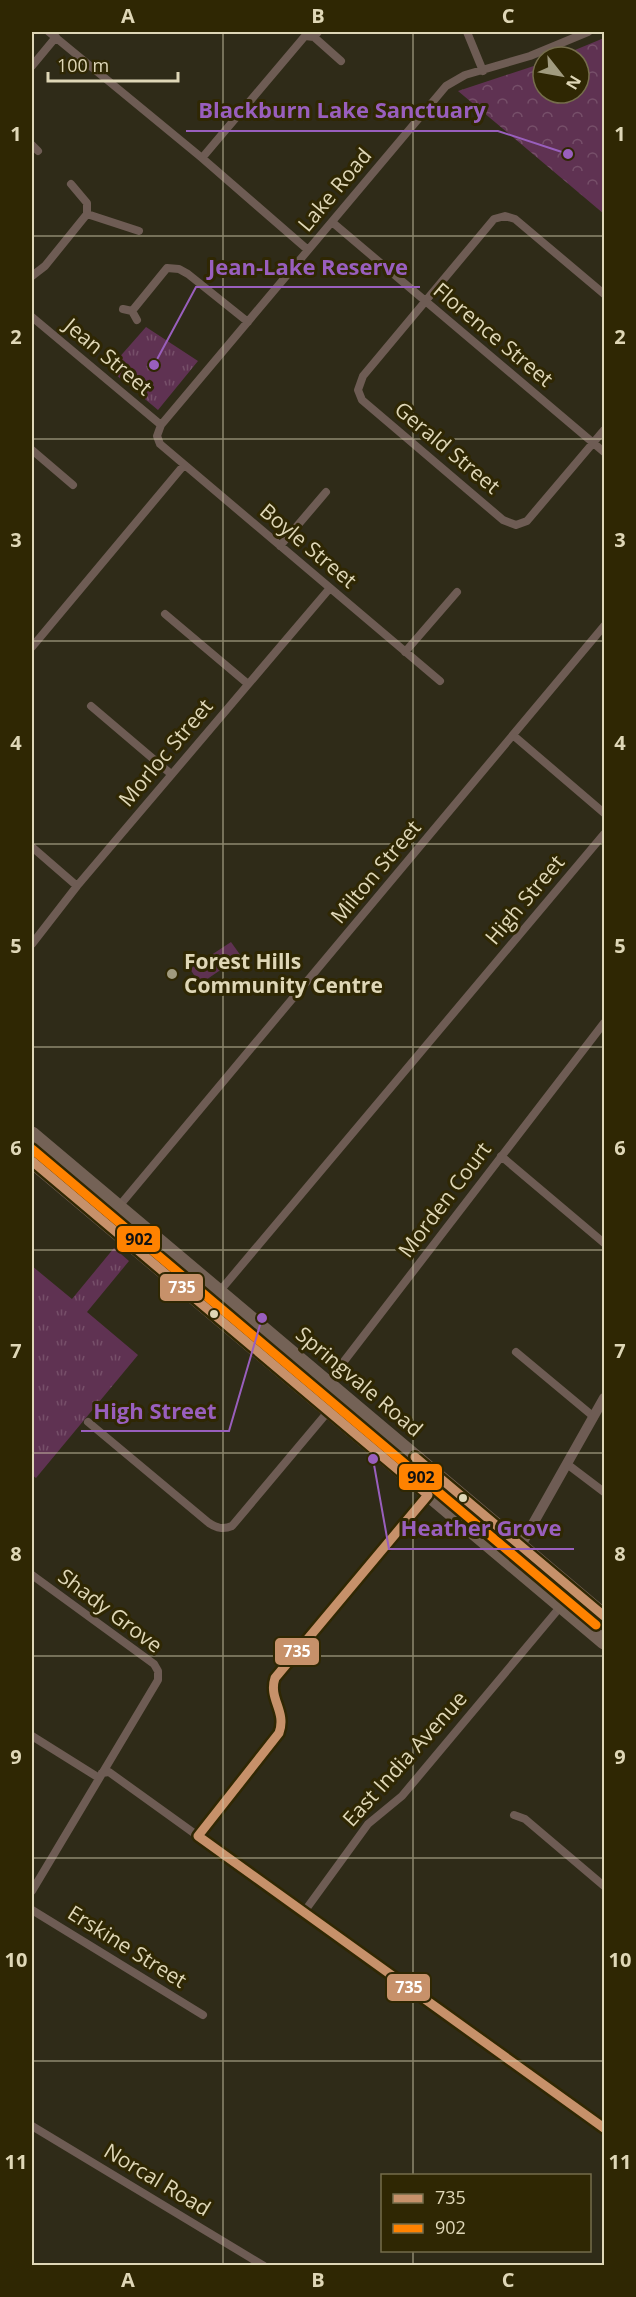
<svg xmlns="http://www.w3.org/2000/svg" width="636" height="2297" viewBox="0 0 636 2297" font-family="'Open Sans',sans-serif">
	<defs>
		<pattern id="forest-crowns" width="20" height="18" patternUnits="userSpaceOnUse" patternTransform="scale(1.5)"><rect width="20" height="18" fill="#5f3252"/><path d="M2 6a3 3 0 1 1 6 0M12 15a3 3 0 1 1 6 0" fill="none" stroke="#764f69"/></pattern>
		<pattern id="park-tufts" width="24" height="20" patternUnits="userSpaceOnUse" patternTransform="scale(1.5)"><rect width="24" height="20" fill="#5f3252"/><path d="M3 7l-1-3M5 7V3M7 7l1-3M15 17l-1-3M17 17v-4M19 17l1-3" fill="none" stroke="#764f69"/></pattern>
	</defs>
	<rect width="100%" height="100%" fill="#2f2b18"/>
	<!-- forest -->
	<path fill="url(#forest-crowns)" d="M604,38v176l-146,-123 85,-28v30h36v-36h-21z"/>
	<!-- park -->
	<path fill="url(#park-tufts)" d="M146,327l52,34 -40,49 -49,-41z
		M114,1248l15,13 -42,51 51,43 -102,123 -4,-3v-209l40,33z"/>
	<!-- pitch -->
	<path fill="#5f3252" d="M231,942l10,14 -41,28 -10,-15z"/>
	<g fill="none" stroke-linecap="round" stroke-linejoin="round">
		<!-- minor -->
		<path stroke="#6e5c54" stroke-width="8" d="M49,32l153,126 106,92
			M467,32l16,39
			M314,37l27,24
			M32,66l24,-29
			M32,145l6,6
			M202,158l103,-122 9,1 4,-5
			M71,184l16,19v11l52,17
			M332,222l272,230
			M32,276l13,-10 42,-52
			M604,294l-89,-75 -10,-3 -11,3 -131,157 -5,14 4,10 141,120 13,5 11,-4 77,-91
			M123,309l9,2 5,9
			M132,311l35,-43 12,1 9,5 60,48
			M32,317l129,108
			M32,450l41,35
			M280,546l46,-54
			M165,614l83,70
			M32,647l152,-182
			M405,652l52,-60
			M440,681l-280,-237 -3,-8 4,-11 285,-339 19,-11 65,-19 58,-24
			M91,706l80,68
			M514,736l90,77
			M32,847l45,39
			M32,944l45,-58 253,-298
			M501,1156l103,87
			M105,1223l499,-597
			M219,1292l385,-458
			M516,1352l78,65
			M315,1399l289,-376
			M88,1422l121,101c8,5 14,7 23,3l110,-131
			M567,1464l37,28
			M32,1575l122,89 4,7v9l-126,211
			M32,1736l67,42
			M102,1773l7,-1 495,356
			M514,1815l11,4 79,67
			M198,1836l81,-103c12,-24 -15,-34 -4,-55l153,-183
			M32,1910l171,105
			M304,1912l64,-88 34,-28 159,-190
			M32,2126l232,140"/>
		<!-- tertiary -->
		<path stroke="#6e5c54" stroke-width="10" d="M508,1562l13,-17 83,-147"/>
		<!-- trunk -->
		<path stroke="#746256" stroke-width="15" d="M32,1134l572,482
			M32,1161l572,481"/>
		<!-- bus-1 casing -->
		<g stroke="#2f2703" stroke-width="14">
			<path id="bus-1" d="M32,1161l396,334 -153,183c-7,21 12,33 4,55l-81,103 406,292
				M415,1457l189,159"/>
		</g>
		<!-- bus-2 casing -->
		<g stroke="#2f2703" stroke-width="14">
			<path id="bus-2" d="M32,1149l564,476"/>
		</g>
		<!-- bus-1 -->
		<use href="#bus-1" stroke="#c7916a" stroke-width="9"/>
		<!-- bus-2 -->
		<use href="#bus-2" stroke="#ff8200" stroke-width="9"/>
	</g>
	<!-- grid -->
	<path fill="none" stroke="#dfd7b7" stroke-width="1.5" stroke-opacity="0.55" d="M223,32v2234M413,32v2144M32,236h572M32,439h572M32,641h572M32,844h572M32,1047h572M32,1250h572M32,1453h572M32,1656h572M32,1858h572M32,2061h572M413,2250v16"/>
	<!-- markers -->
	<circle fill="#a19b7f" stroke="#2f2703" stroke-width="2" cx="172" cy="974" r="6"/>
	<g fill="#dfd7b7" stroke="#2f2703" stroke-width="2">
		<circle cx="214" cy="1314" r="5"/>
		<circle cx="463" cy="1498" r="5"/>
	</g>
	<g text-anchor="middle" stroke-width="6" stroke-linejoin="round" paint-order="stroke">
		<!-- street labels -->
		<g font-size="21" fill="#dfd7b7" stroke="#2f2703">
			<text transform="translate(335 190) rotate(-50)" y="7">Lake Road</text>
			<text transform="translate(493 335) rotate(40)" y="7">Florence Street</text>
			<text transform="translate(108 357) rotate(40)" y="7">Jean Street</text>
			<text transform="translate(447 448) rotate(40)" y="7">Gerald Street</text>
			<text transform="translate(308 546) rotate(40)" y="7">Boyle Street</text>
			<text transform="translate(166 753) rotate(-50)" y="7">Morloc Street</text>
			<text transform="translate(376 872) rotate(-50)" y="7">Milton Street</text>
			<text transform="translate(525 900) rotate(-50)" y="7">High Street</text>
			<text transform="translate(445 1200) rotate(-53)" y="7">Morden Court</text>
			<text transform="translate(359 1382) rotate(40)" y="7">Springvale Road</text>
			<text transform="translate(110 1611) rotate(37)" y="7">Shady Grove</text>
			<text transform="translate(405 1759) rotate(-48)" y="7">East India Avenue</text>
			<text transform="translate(127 1947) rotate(32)" y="7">Erskine Street</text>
			<text transform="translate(157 2180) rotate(31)" y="7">Norcal Road</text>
		</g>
		<!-- poi labels -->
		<g font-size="21" font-weight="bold" fill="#dfd7b7" stroke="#2f2703" text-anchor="start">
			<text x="184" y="969">Forest Hills<tspan x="184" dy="24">Community Centre</tspan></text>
		</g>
	</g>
	<!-- callouts -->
	<path fill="none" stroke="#995fbd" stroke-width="2" d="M568 154L498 131H186M154 365L196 287H420M262 1318L229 1431H81M373 1459L389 1549H574"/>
	<g fill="#995fbd" stroke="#2f2703" stroke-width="2">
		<circle cx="568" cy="154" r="6"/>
		<circle cx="154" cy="365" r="6"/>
		<circle cx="262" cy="1318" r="6"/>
		<circle cx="373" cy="1459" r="6"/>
	</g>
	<g font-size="22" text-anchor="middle" font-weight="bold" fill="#995fbd" stroke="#2f2703" stroke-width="6" stroke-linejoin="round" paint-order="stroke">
		<text x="342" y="118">Blackburn Lake Sanctuary</text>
		<text x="308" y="275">Jean-Lake Reserve</text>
		<text x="155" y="1419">High Street</text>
		<text x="481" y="1536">Heather Grove</text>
	</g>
	<g stroke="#2f2703" stroke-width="2">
		<rect x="116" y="1225" width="45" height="28" rx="6" fill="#ff8200"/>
		<rect x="159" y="1273" width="45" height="29" rx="6" fill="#c7916a"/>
		<rect x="398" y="1463" width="45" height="28" rx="6" fill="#ff8200"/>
		<rect x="274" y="1637" width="46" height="29" rx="6" fill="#c7916a"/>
		<rect x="386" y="1973" width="45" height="29" rx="6" fill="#c7916a"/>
	</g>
	<g font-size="16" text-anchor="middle" font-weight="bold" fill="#fff">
		<text x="182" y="1293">735</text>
		<text x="297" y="1657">735</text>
		<text x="409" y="1993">735</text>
	</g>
	<g font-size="16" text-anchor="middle" font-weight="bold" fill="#111">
		<text x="139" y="1245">902</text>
		<text x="421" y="1483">902</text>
	</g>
	<!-- border -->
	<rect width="636" height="2297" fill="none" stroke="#2f2703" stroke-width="66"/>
	<!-- legend -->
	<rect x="381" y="2174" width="210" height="78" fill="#2f2703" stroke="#756d4b" stroke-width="1.5"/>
	<rect x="393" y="2194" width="30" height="9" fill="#c7916a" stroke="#756d4b" stroke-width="1.5"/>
	<text x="435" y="2204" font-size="18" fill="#dfd7b7">735</text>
	<rect x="393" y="2224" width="30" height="9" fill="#ff8200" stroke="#756d4b" stroke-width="1.5"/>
	<text x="435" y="2234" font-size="18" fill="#dfd7b7">902</text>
	<!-- north arrow -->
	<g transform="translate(561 75) rotate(121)"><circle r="28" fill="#2f2703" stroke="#756d4b" stroke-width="1.5"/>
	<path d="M0-4.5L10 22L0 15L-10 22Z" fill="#a19b7f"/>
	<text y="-9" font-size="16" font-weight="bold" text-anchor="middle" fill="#dfd7b7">N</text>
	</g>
	<!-- scale -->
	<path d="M48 72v9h130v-9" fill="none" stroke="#dfd7b7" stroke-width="3"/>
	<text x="57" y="72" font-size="18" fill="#dfd7b7" stroke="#2f2703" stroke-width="4.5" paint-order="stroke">100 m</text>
	<rect x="33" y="33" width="570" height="2231" fill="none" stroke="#dfd7b7" stroke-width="2"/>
	<g font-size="20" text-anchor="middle" font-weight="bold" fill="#dfd7b7">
		<text x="128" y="23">A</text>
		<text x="318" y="23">B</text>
		<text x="508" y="23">C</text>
		<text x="16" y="141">1</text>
		<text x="620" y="141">1</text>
		<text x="16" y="344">2</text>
		<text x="620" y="344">2</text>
		<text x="16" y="547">3</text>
		<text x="620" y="547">3</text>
		<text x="16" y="750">4</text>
		<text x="620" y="750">4</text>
		<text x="16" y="953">5</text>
		<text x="620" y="953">5</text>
		<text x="16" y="1155">6</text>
		<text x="620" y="1155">6</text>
		<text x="16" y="1358">7</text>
		<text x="620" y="1358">7</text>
		<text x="16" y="1561">8</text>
		<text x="620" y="1561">8</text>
		<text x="16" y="1764">9</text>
		<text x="620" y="1764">9</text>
		<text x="16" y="1967">10</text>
		<text x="620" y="1967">10</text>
		<text x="16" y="2169">11</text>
		<text x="620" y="2169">11</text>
		<text x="128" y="2287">A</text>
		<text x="318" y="2287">B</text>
		<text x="508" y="2287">C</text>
	</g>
</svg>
